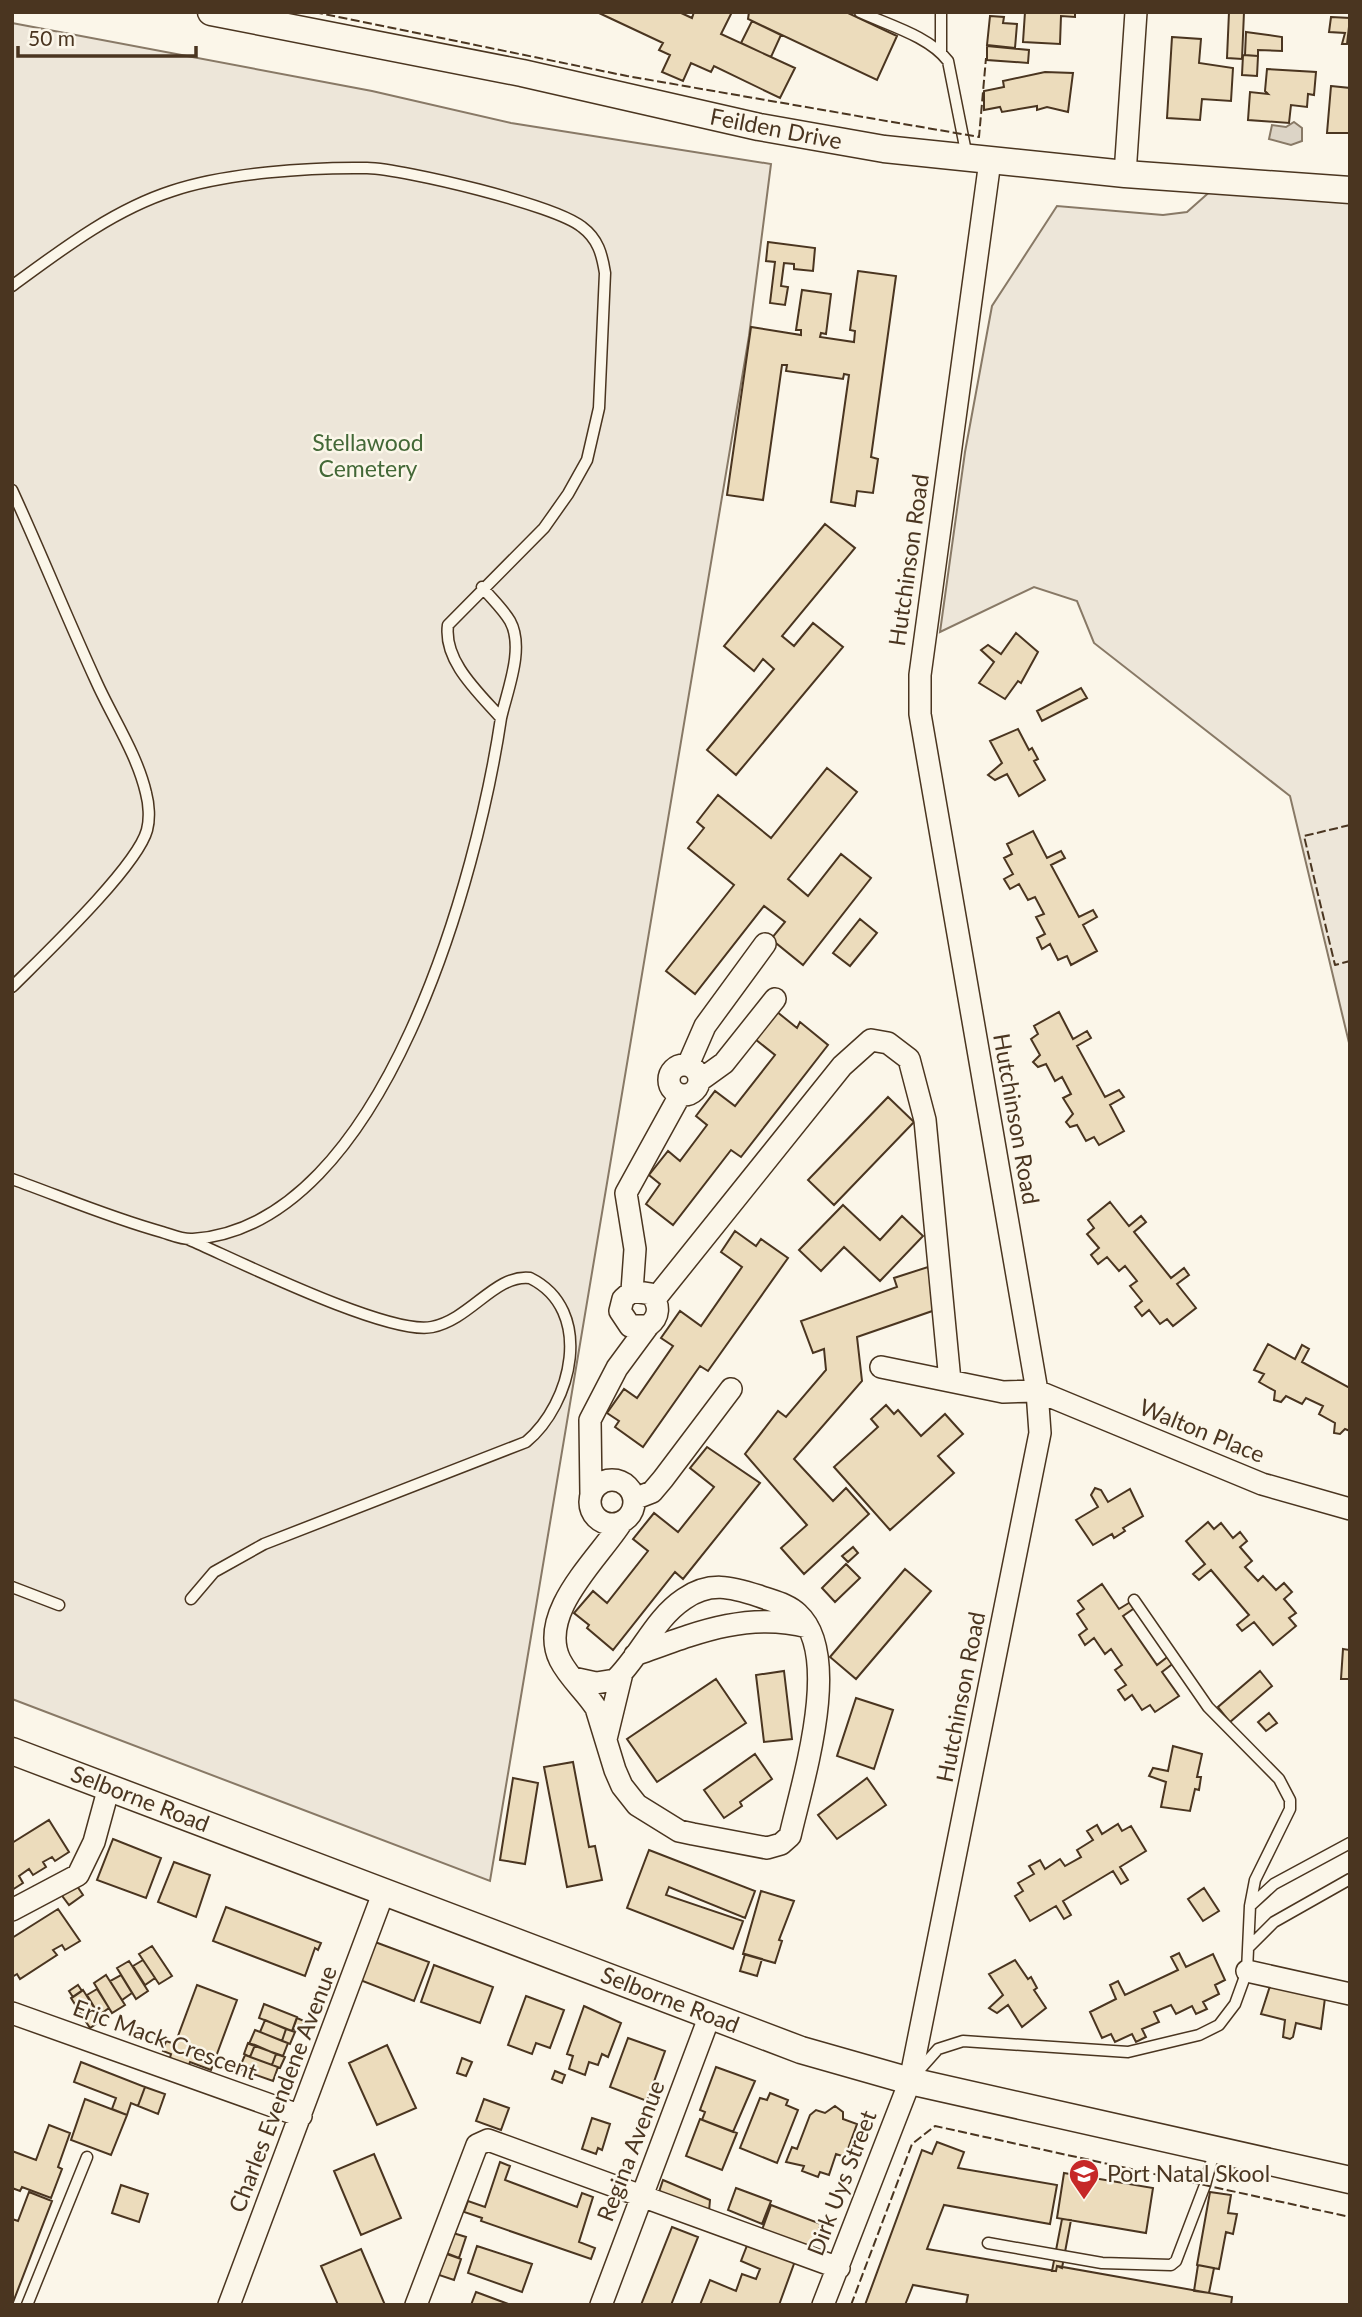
<svg xmlns="http://www.w3.org/2000/svg" width="1362" height="2317" viewBox="0 0 1362 2317" font-family="Lato,sans-serif">
	<rect width="100%" height="100%" fill="#fbf6e9"/>
	<!-- green -->
	<path fill="#ede6d9" stroke="#887966" stroke-width="2" d="M12,23l360,68 139,32 260,41 -22,172 -259,1545 -478,-182z
		M1214,188l136,12v847l-60,-251 -196,-153 -17,-42 -43,-14 -94,45 25,-180 27,-146 65,-100 106,9 24,-3z"/>
	<!-- water -->
	<path fill="#dcd4c6" stroke="#887966" stroke-width="2" d="M1294,122l8,6v13l-11,4 -22,-6 3,-14 14,2z"/>
	<!-- building -->
	<path fill="#ecdcbc" stroke="#4a3520" stroke-width="2" d="M679,12l13,6 2,-6h38l-11,22 74,34 -15,30 -66,-32 -3,6 -20,-9 -8,18 -21,-9 8,-17 -11,-5 4,-7 -64,-30z
		M749,12h97l51,24 -20,44 -129,-61z
		M1025,12h50v5l-14,-1 -1,28 -37,-2z
		M1229,12h15l-2,47 -15,-1z
		M990,16l14,1 -1,6 14,1 -2,24 -28,-3z
		M1331,17l19,1 -3,26h-5l3,-11 -16,-1z
		M752,21l29,14 -10,22 -30,-14z
		M1246,32l36,5v14l-24,-1v6l-13,-1z
		M1172,37l29,2 -2,24 34,5 -2,33 -29,-2 -2,21 -33,-2z
		M987,46l42,4 -1,13 -41,-3z
		M1243,55l15,1 -1,20 -15,-1z
		M1267,69l49,3 -2,23 -6,-1 -1,13 -16,-2 -2,18 -41,-3 2,-28 18,2 -3,-3z
		M1045,72l28,1 -5,39 -21,-5 -10,3v-4l-35,6 -2,-5 -16,3v-19l20,-4 -1,-6z
		M1331,86l19,2v45h-23z
		M768,242l47,6 -2,23 -19,-2v-5l-10,-1 -3,23 7,1 -3,18 -15,-2 5,-41 -9,-1z
		M858,271l38,5 -25,181 7,2 -5,34 -16,-2 -2,15 -24,-4 18,-127 -5,-1 -1,5 -57,-8 1,-6h-5l-19,135 -36,-5 24,-168 50,8v-5h-5l6,-40 29,4 -5,40 -5,-1 -1,4 34,5 1,-11 -5,-1z
		M825,524l30,24 -73,88 12,10 19,-23 30,24 -107,128 -29,-25 67,-81 -11,-10 -9,12 -30,-25z
		M1016,633l22,19 -17,31 -3,-2 -13,18 -26,-16 15,-21 -13,-12 7,-5 13,9z
		M1081,688l6,10 -45,23 -5,-10z
		M1018,729l11,21 3,-2 6,11 -4,2 11,19 -26,16 -12,-22 -12,6 -7,-5 14,-12 -12,-22z
		M827,768l30,24 -69,87 20,17 33,-42 30,24 -68,87 -32,-26 14,-17 -21,-16 -69,88 -29,-23 68,-86 -46,-37 16,-20 -7,-6 21,-27 53,43z
		M1033,831l14,27 14,-7 4,7 -14,7 28,52 14,-7 4,7 -14,8 14,26 -26,14 -4,-9 -9,4 -8,-16 -8,5 -5,-11 8,-4 -9,-17 8,-3 -9,-17 -7,3 -9,-16 -9,5 -6,-10 9,-5 -9,-16 8,-4 -5,-10z
		M860,919l17,14 -27,33 -17,-13z
		M771,1007l26,21 3,-6 28,23 -87,112 -10,-7 -58,75 -27,-21 14,-20 -11,-9 19,-24 12,10 27,-36 -11,-9 19,-25 20,15 40,-51 -25,-20z
		M1059,1012l14,27 14,-8 4,7 -14,8 28,51 14,-7 5,7 -14,8 14,26 -25,14 -5,-8 -8,4 -9,-16 -7,2 -4,-5 7,-8 -10,-16 8,-4 -9,-17 -7,4 -9,-17 -8,3 -5,-5 7,-7 -9,-16 7,-5 -4,-8z
		M888,1097l26,25 -80,83 -26,-25z
		M1110,1202l19,24 12,-10 5,6 -12,10 37,46 13,-10 5,7 -12,9 19,24 -23,18 -6,-7 -7,5 -11,-14 -7,6 -7,-9 7,-6 -12,-15 7,-5 -12,-15 -6,5 -12,-14 -9,7 -7,-9 8,-7 -12,-14 7,-6 -6,-8z
		M843,1205l37,35 22,-24 21,20 -43,45 -36,-34 -23,24 -22,-21z
		M735,1231l21,15 5,-7 27,19 -80,113 -8,-5 -57,81 -28,-20 4,-6 -12,-8 17,-24 13,9 36,-52 -12,-8 19,-27 21,15 41,-59 -21,-15z
		M928,1267l13,41 -84,29 5,44 -68,78 39,42 13,-13 23,26 -65,60 -23,-26 26,-23 -62,-71 33,-43 8,6 40,-47 -2,-21 -11,4 -12,-32 96,-34 -3,-9z
		M1268,1344l27,15 7,-14 7,4 -7,13 48,26v43l-5,-2 -5,5 -6,-1 1,-10 -16,-9 4,-8 -17,-8 -4,6 -16,-8 -5,6 -7,-2 1,-9 -16,-9 5,-8 -10,-4z
		M886,1405l8,9 4,-4 23,26 24,-22 18,20 -25,22 16,17 -64,57 -56,-63 44,-40 -7,-8z
		M707,1447l53,36 -77,96 -8,-7 -62,78 -26,-22 2,-3 -15,-12 19,-22 14,12 41,-52 -15,-12 21,-26 24,19 36,-45 -24,-19z
		M1095,1488l6,2 7,12 22,-13 13,27 -20,12 2,3 -11,7 -2,-4 -19,11 -17,-25 22,-13 -7,-12z
		M1208,1522l6,7 7,-6 12,15 7,-6 7,9 -7,6 12,14 -7,6 13,14 5,-5 13,14 8,-7 8,9 -8,7 12,14 -7,5 7,8 -23,19 -19,-23 -12,9 -5,-6 12,-10 -38,-45 -12,10 -6,-6 12,-10 -19,-23z
		M853,1547l5,6 -10,9 -6,-6z
		M846,1564l14,14 -25,24 -13,-14z
		M905,1569l26,22 -75,88 -26,-22z
		M1102,1584l17,25 13,-8 4,6 -13,9 34,49 13,-10 5,7 -13,10 17,24 -24,16 -5,-7 -8,5 -10,-15 -7,5 -7,-10 8,-5 -11,-15 7,-5 -11,-16 -6,5 -11,-16 -9,7 -6,-10 8,-6 -10,-15 7,-5 -6,-8z
		M1343,1649l7,1v29h-9z
		M784,1671l8,68 -28,3 -8,-67z
		M1260,1671l12,15 -42,36 -12,-15z
		M716,1679l30,44 -89,59 -30,-43z
		M856,1698l37,12 -19,59 -37,-13z
		M1269,1713l8,10 -11,8 -8,-9z
		M1173,1746l29,8 -5,23h4l-2,13 -4,-1 -5,22 -29,-4 5,-25 -17,-6 4,-8 15,3z
		M755,1754l17,25 -32,23 2,4 -18,12 -20,-28z
		M573,1762l16,85 6,-1 7,34 -35,7 -23,-120z
		M513,1778l25,5 -13,81 -25,-4z
		M867,1778l19,27 -49,34 -19,-24z
		M49,1820l20,32 -14,9 -3,-4 -9,5 3,5 -13,8 -4,-6 -10,7 4,7 -11,7v-47z
		M1118,1824l4,7 9,-5 15,25 -26,16 8,13 -7,4 -8,-13 -50,30 8,14 -7,4 -8,-13 -26,15 -15,-25 8,-5 -5,-8 16,-9 -5,-8 11,-6 5,9 15,-10 5,7 16,-9 -4,-7 16,-10 -6,-9 10,-6 5,9z
		M113,1839l48,19 -15,40 -49,-18z
		M649,1850l106,41 -10,27 -76,-31 -3,8 77,26 -10,28 -106,-41z
		M174,1862l36,13 -14,42 -38,-15z
		M75,1883l8,12 -14,10 -9,-12z
		M1204,1888l15,23 -16,10 -15,-22z
		M761,1891l33,10 -15,39 3,1 -7,22 -32,-9z
		M226,1907l95,36 -3,7 -3,-2 -10,28 -92,-35z
		M58,1909l22,32 -15,9 -3,-5 -9,5 4,5 -37,24 -3,-5 -5,3v-39z
		M375,1942l54,20 -15,39 -54,-21z
		M152,1946l20,30 -13,8 -20,-30z
		M1179,1953l7,14 27,-13 12,26 -10,5 4,9 -16,8 4,7 -11,5 -4,-8 -16,8 -5,-9 -17,7 5,10 -17,7 4,8 -10,5 -4,-8 -17,8 -4,-8 -9,4 -12,-26 26,-13 -6,-14 8,-4 7,14 53,-25 -7,-13z
		M745,1954l17,5 -5,17 -17,-5z
		M143,1960l12,18 -10,7 -12,-19z
		M1015,1960l13,19 3,-2 6,11 -3,2 12,18 -24,19 -14,-22 -11,8 -8,-5 14,-13 -14,-21z
		M129,1961l19,30 -12,8 -19,-31z
		M434,1965l59,22 -13,36 -59,-21z
		M106,1975l19,30 -13,8 -18,-30z
		M121,1975l11,18 -10,7 -12,-19z
		M78,1985l4,6 -9,6 -4,-6z
		M197,1985l40,15 -26,70 -21,-8 -4,10 -18,-7 3,-11 -8,-3 3,-10 9,3z
		M1270,1986l55,12 -4,31 -25,-6 -3,14 -3,2 -7,-2 2,-17 -24,-6z
		M97,1989l12,19 -10,7 -12,-20z
		M83,1990l19,30 -12,8 -19,-30z
		M526,1996l38,14 -14,38 -14,-5 -4,11 -24,-9z
		M264,2004l33,13 -5,14 -33,-13z
		M584,2006l37,17 -13,34 -6,-3 -4,11 -9,-3 -4,13 -16,-6 4,-13 -6,-2z
		M297,2018l7,3 -4,11 -7,-3z
		M265,2020l21,9 -4,12 -22,-9z
		M286,2029l9,3 -5,12 -8,-3z
		M255,2030l33,13 -5,13 -34,-12z
		M628,2038l37,13 -18,50 -37,-14z
		M248,2043l7,2 -5,12 -6,-3z
		M255,2045l21,9 -4,11 -22,-8z
		M387,2045l29,63 -39,17 -28,-62z
		M276,2054l9,3 -5,11 -8,-3z
		M245,2055l33,12 -5,14 -34,-12z
		M462,2058l10,4 -6,14 -9,-3z
		M81,2062l64,25 -7,19 -7,-3 -4,12 -15,-6 4,-11 -42,-16z
		M716,2067l39,14 -22,51 -31,-12 3,-8 -5,-2z
		M555,2071l10,4 -3,8 -10,-4z
		M145,2087l20,7 -7,20 -20,-8z
		M770,2093l18,7 -2,5 12,5 -21,53 -37,-15 20,-50 7,2z
		M85,2099l42,16 -16,40 -40,-15z
		M484,2099l25,9 -8,22 -25,-9z
		M835,2106l8,6v7l14,5 -12,33 -9,-3 -7,21 -9,-3 -2,5 -16,-6 2,-5 -18,-4 6,-15 5,2 13,-34 6,-5 9,3z
		M592,2118l18,6 -8,26 -4,-2 -2,6 -14,-5z
		M700,2119l37,14 -15,37 -36,-14z
		M49,2125l21,8 -12,34 4,2 -11,29 -29,-11 -2,4 -8,-3v-37l24,9z
		M937,2142l27,10 -6,16 99,17 -7,39 -106,-19 -17,44 129,22 1,-5 175,31 -1,8h-265l2,-10 -55,-10 -8,20h-40l57,-155 10,4z
		M374,2154l27,64 -40,17 -27,-64z
		M500,2162l10,4 -5,14 72,27 5,-14 11,4 -14,45 16,6 -4,11 -110,-38 1,-3 -18,-6 4,-11 17,6z
		M1064,2173l89,15 -7,45 -89,-15z
		M663,2180l47,20 -1,11 -50,-19z
		M121,2185l27,9 -9,28 -27,-9z
		M736,2188l35,13 -9,23 -34,-14z
		M29,2192l23,9 -40,104v-86l6,2z
		M1210,2192l21,3 -3,18 9,1 -4,20 -7,-2 -7,37 -22,-4z
		M771,2205l50,19 -10,25 -49,-19z
		M1062,2219l9,1 -9,48 -5,-2 -1,5h-4z
		M672,2227l26,10 -27,68h-30z
		M453,2233l13,4 -7,21 -13,-5z
		M748,2243l47,18 -16,44h-79l10,-25 26,11 6,-17 14,5 4,-10 -19,-8z
		M477,2246l55,18 -10,28 -54,-19z
		M361,2249l24,56h-47l-17,-39z
		M444,2253l17,6 -7,21 -18,-6z
		M1198,2265l16,3 -5,25 -15,-2z
		M476,2292l35,13h-40z"/>
	<g fill="none" stroke-linecap="round" stroke-linejoin="round">
		<!-- service casing -->
		<g stroke="#4a3520" stroke-width="13">
			<path id="service" d="M860,12c28,13 69,24 88,49l19,96
				M941,52v-40
				M12,286c49,-36 101,-76 160,-95 53,-18 139,-24 195,-23 38,1 188,37 215,59 16,12 20,27 23,46l-6,135 -12,52 -19,34 -24,34 -96,97c-5,36 31,68 53,93 -23,154 -116,508 -308,521 -10,1 -21,-4 -31,-7 -51,-14 -100,-35 -150,-53
				M12,490c29,63 55,128 84,191 16,36 41,73 50,112 3,11 4,26 1,37 -10,37 -104,126 -135,157
				M482,587c9,11 21,22 28,34 15,27 -3,70 -9,97
				M190,1240c46,20 199,96 242,87 39,-8 63,-53 98,-49 65,32 42,126 -4,164l-262,102 -50,28 -23,27
				M12,1587l47,18
				M1134,1600l74,107 71,72 11,21v9l-35,71 -5,26
				M1249,1947l25,-25 76,-43
				M914,2076l24,-27 25,-8 165,11 71,-17 20,-10 16,-21 12,-33 3,-65 24,-22 76,-41
				M988,2243l114,20 69,2 5,-4 29,-76 10,-36
				M27,2305l60,-148"/>
		</g>
		<!-- minor casing -->
		<g stroke="#4a3520" stroke-width="24">
			<path id="minor" d="M1125,174l11,-162
				M688,1065l17,-39 60,-82
				M669 1080a15 15 0 1 1 30 0a15 15 0 1 1-30 0Z
				M699,1081l25,-18 51,-64
				M632,1291l19,3c9,11 9,23 -3,32h-18l-10,-15 3,-12 9,-8 3,-42 -9,-56 54,-98
				M655,1299l187,-233 29,-26 17,3 21,16 16,61 25,261
				M881,1367l122,25 34,-1 225,93 88,25
				M590 1502a22 22 0 1 1 44 0a22 22 0 1 1-44 0Z
				M591,1495l-1,-75 27,-52 31,-42
				M634,1499l18,-7 11,-13 68,-90
				M635,1655c58,-21 111,-44 173,-28
				M573,1678l23,5 19,-3c26,-25 39,-61 69,-81 26,-18 47,-12 75,-3 13,5 29,8 39,18 45,41 4,169 -8,222l-9,8 -14,4 -74,-14 -14,-3 -42,-26 -15,-19 -7,-16 -19,-62c-10,-16 -27,-30 -36,-48 -23,-47 38,-101 61,-137
				M606,1739l16,-66
				M12,1910l66,-35 16,-33 15,-55
				M1247,1971l103,23
				M12,2013l289,103
				M229,2305l155,-414
				M416,2305l61,-160 11,-5 351,128
				M601,2305l109,-290
				M823,2305l87,-224 130,-648 -3,-42 -117,-677v-39l70,-514"/>
		</g>
		<!-- tertiary casing -->
		<g stroke="#4a3520" stroke-width="29">
			<path id="tertiary" d="M211,12l311,61 237,54 125,22 241,25 225,16
				M12,1751l789,299 109,31 440,99"/>
		</g>
		<!-- service -->
		<use href="#service" stroke="#fbf6e9" stroke-width="10"/>
		<!-- minor -->
		<use href="#minor" stroke="#fbf6e9" stroke-width="21"/>
		<!-- tertiary -->
		<use href="#tertiary" stroke="#fbf6e9" stroke-width="26"/>
		<!-- fence -->
		<path stroke="#4a3520" stroke-width="2" stroke-dasharray="9 3.5" stroke-linecap="butt" d="M314,12l313,64 352,61 7,-79
			M1350,825l-46,11 31,129 15,-4
			M851,2305l61,-161 23,-18 415,91"/>
	</g>
	<!-- icons -->
	<defs>
		<g id="school-pin" transform="scale(1.575)"><path d="M0 17L-7.5 6A9.5 9.5 0 1 1 7.5 6Z" fill="#c62828" stroke="#fbf6e9"/><path d="M0-5L7-2L0 1L-7-2ZM-4 1L0 2.5L4 1V4Q0 6-4 4Z" fill="#fff"/></g>
	</defs>
	<g fill-rule="evenodd">
		<use href="#school-pin" x="1084" y="2174"/>
	</g>
	<g text-anchor="middle" stroke-width="5" stroke-linejoin="round" paint-order="stroke">
		<!-- street labels -->
		<g font-size="23" fill="#4a3520" stroke="#fbf6e9">
			<text transform="translate(776 129) rotate(11)" y="8">Feilden Drive</text>
			<text transform="translate(909 560) rotate(-82)" y="8">Hutchinson Road</text>
			<text transform="translate(1016 1119) rotate(80)" y="8">Hutchinson Road</text>
			<text transform="translate(1202 1431) rotate(22)" y="8">Walton Place</text>
			<text transform="translate(961 1697) rotate(-79)" y="8">Hutchinson Road</text>
			<text transform="translate(140 1799) rotate(21)" y="8">Selborne Road</text>
			<text transform="translate(670 2000) rotate(21)" y="8">Selborne Road</text>
			<text transform="translate(165 2040) rotate(20)" y="8">Eric Mack Crescent</text>
			<text transform="translate(283 2089) rotate(-69)" y="8">Charles Evendene Avenue</text>
			<text transform="translate(631 2151) rotate(-69)" y="8">Regina Avenue</text>
			<text transform="translate(842 2183) rotate(-69)" y="8">Dirk Uys Street</text>
		</g>
		<!-- park labels -->
		<g font-size="23" fill="#436837" stroke="#fbf6e9">
			<text x="368" y="451">Stellawood<tspan x="368" dy="26">Cemetery</tspan></text>
		</g>
		<!-- poi labels -->
		<g font-size="23" fill="#4a3520" stroke="#fbf6e9" text-anchor="start">
			<text x="1107" y="2182">Port Natal Skool</text>
		</g>
	</g>
	<!-- border -->
	<rect width="1362" height="2317" fill="none" stroke="#4a3520" stroke-width="28"/>
	<!-- scale -->
	<path d="M18 46v10h178v-10" fill="none" stroke="#4a3520" stroke-width="3.5"/>
	<text x="28" y="46" font-size="21" fill="#4a3520" stroke="#fbf6e9" stroke-width="5" paint-order="stroke">50 m</text>
</svg>
